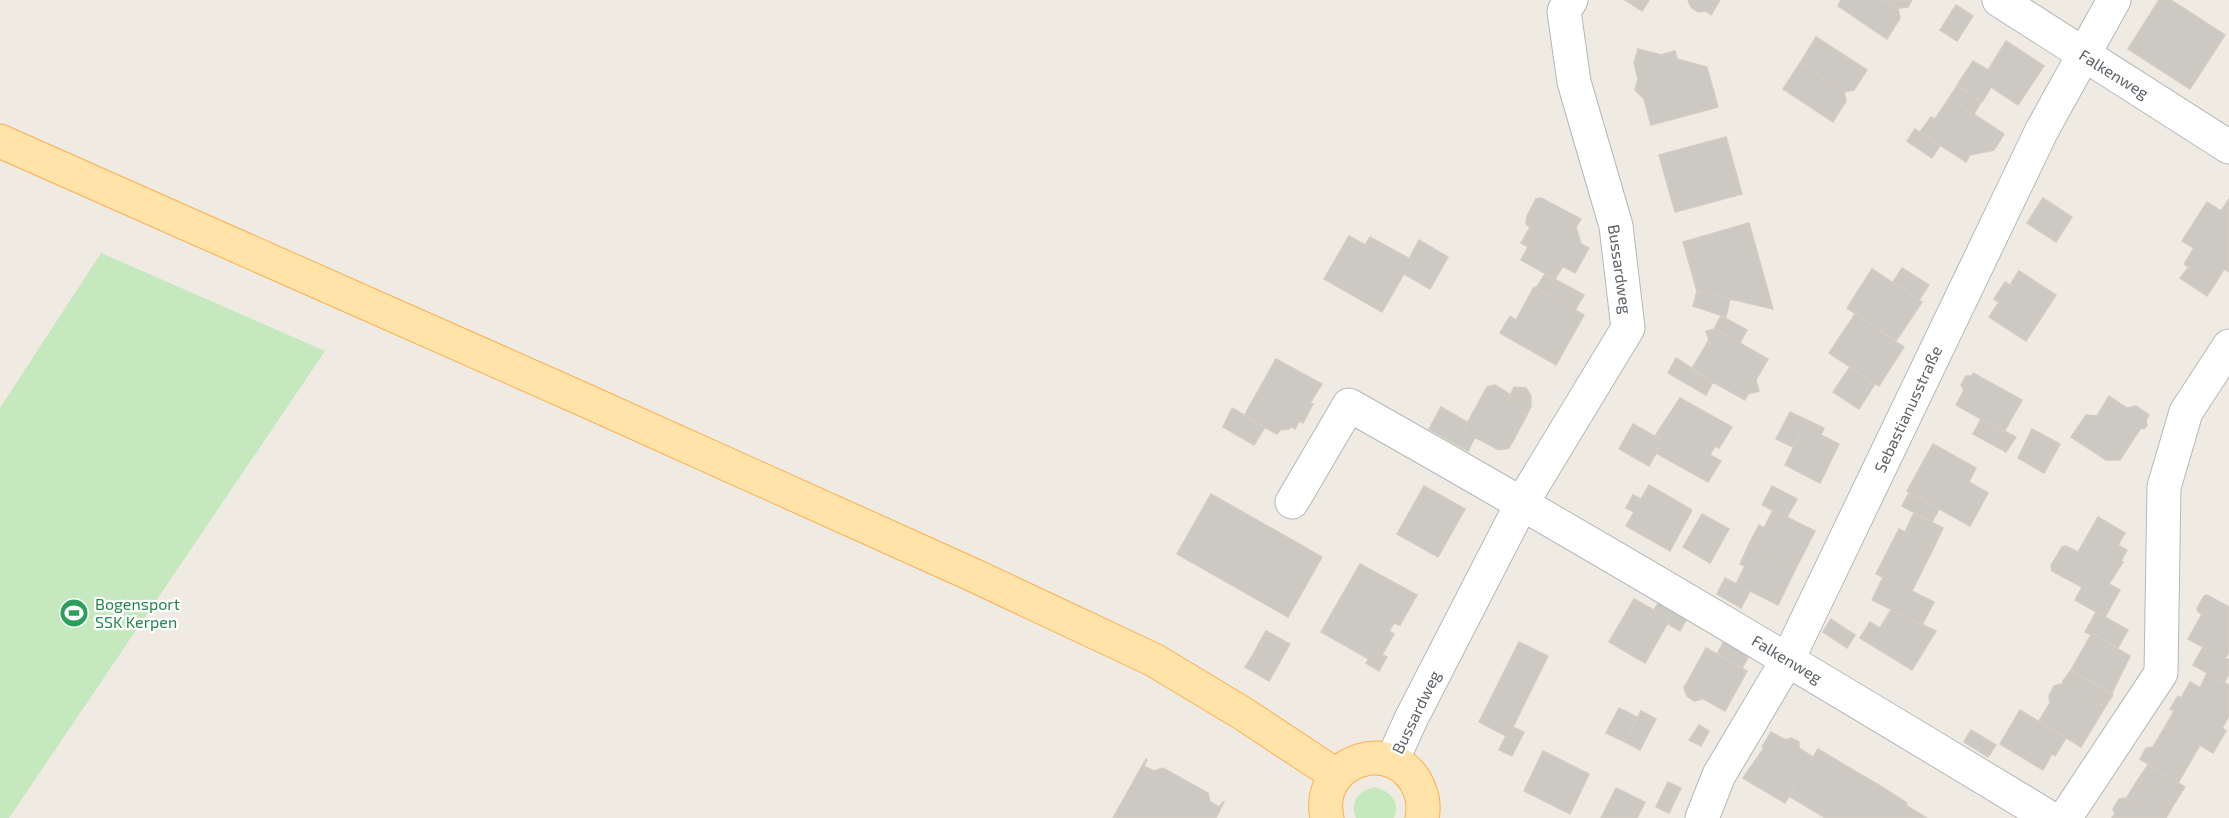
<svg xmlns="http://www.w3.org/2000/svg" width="2229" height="818" viewBox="0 0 2229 818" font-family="'Exo 2',sans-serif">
	<rect width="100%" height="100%" fill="#efebe3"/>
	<!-- green -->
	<path fill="#c5e8be" d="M101,253l224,98 -316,467h-9v-410z
		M1375,787c15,4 26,15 19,31h-38c-7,-17 4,-28 19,-31z"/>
	<!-- building -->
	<path fill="#ccc8c2" stroke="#d4cbc1" stroke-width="1.5" d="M1625,0h24l-7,11z
		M1688,0h32l-9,15 -5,-4 -8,1 -7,-5z
		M1841,0h44l13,8 2,10 -13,21 -49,-33z
		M1885,0h27l-4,7 -10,1z
		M2159,0h12l54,35 -35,54 -62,-40z
		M1956,5l17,11 -16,25 -17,-11z
		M1816,37l51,33 -13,20 -10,2 -44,-29z
		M2006,41l38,25 -26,39 -27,-18 -9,15 -25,-17 16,-24 15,9z
		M1638,49l23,6 14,-4 2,8 30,8 11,40 -67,18 -7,-26 -9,-9 3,-11 -4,-16z
		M1800,63l44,29 2,9 -13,21 -50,-33z
		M1957,86l24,16 -7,12 -25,-16z
		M1949,98l55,36 -10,16 -24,5 -4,7 -46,-30 11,-15 4,2z
		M1915,129l25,17 -8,12 -25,-17z
		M1726,137l16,57 -67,18 -16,-57z
		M1541,198l40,21 -5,8 5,17 8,4 -14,25 -54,-30 9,-16 -4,-3 1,-8 9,-17z
		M2043,198l29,19 -16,25 -29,-19z
		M2229,199v73l-5,-3 -9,15 -31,-20 10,-16 -12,-7 25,-39 14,9z
		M1749,223l24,86 -76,-18 -14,-49z
		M1349,236l16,9 5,-8 42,23 -30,52 -58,-33z
		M1419,240l29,17 -18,32 -26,-15 8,-14 -3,-1z
		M1528,247l35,19 -8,13 -34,-19z
		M2189,267l26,17 -8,12 -27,-18z
		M1902,268l27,17 -10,15 -26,-18z
		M1872,269l50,33 -26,39 -49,-33z
		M2019,271l37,24 -30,46 -37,-24 10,-15 -5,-3 11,-17 5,3z
		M1545,274l39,21 -9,15 -39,-22z
		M1534,287l50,28 -28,50 -56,-32 10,-17 6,4z
		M1697,291l33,8 -4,18 -33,-11z
		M1855,314l49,33 -25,39 -50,-33z
		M1721,316l26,14 -7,13 -26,-14z
		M1715,329l53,30 -12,21 3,11 -11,3 -3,6 -54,-30 18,-30 -3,-9z
		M1676,358l37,24 -7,13 -38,-22z
		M1276,359l46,25 -12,19 3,1 -10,19 -4,-2 -4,8 -4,-3 -2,3 -9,1 -3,4 -33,-18z
		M1850,367l25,17 -16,25 -26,-17z
		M1973,373l49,27 -18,32 -48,-27 8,-15 -3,-5 5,-9h6z
		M1495,385l16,10 -4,8 20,12 -18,33 -10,2 -36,-19 24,-44z
		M1514,387l12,1 5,8v10l-4,9 -20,-12z
		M2109,396l18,12 9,-2 13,9 -3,5 1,5 -2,3 -5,1 -20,31h-14l-35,-23 15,-22 11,1z
		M1680,398l52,29 -13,21 -4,-2 -5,9 11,6 -13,21 -52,-29 7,-12 -8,-5z
		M1441,407l26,15 -4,9 12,6 -7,14 -39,-22z
		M1232,408l33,19 -11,18 -31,-18z
		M1790,412l17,8 -14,27 -17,-8z
		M1981,419l35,18 -10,15 -33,-18z
		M1807,420l17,8 -3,7 18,9 -19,39 -35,-18z
		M1633,424l30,17 -14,25 -30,-17z
		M2032,429l28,15 -16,29 -26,-15z
		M1933,444l43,24 -7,14 19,11 -18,33 -63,-35z
		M1649,485l43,25 -22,41 -44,-25 8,-14 -8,-4 7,-13 8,4z
		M1424,486l41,23 -27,48 -41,-23z
		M1772,486l25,13 -10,18 -25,-12z
		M1909,493l30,16 -7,13 -30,-16z
		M1211,494l111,63 -34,60 -111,-63z
		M1773,510l42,21 -19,37 -47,-24 10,-19 5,3z
		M1914,513l29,15 -9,19 -29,-15z
		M1702,514l27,15 -19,34 -27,-16z
		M2098,517l27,16 -7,12 9,5 -6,11 2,1 -14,22 11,6 -15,27 -30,-17 7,-13 -30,-16 -1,-5 11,-19 4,-1 12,6z
		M1899,529l35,18 -22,44 22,11 -12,23 -50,-25 11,-23 -7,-3z
		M1749,544l47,24 -18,37 -42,-21 9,-18 -5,-2z
		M1360,564l57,31 -17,30 -6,-2 -5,8 5,3 -12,21 5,2 -8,14 -13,-8 3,-4 -48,-27z
		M1725,578l25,13 -9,17 -24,-14z
		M1663,595l28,16 -11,20 -12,-7 2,-5 -16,-9z
		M2207,595l22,12v45l-4,7 -37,-20 14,-25 -4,-2 -1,-4 7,-12z
		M1634,599l36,20 -25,44 -36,-21z
		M1891,610l45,21 -24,39 -52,-32 10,-16 10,6z
		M2096,612l32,18 -10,18 -26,-15 -1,2 -6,-3z
		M1831,619l24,16 -8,13 -24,-16z
		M1266,631l24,13 -7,12 -24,-13z
		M1729,632l25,15 -12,21 -25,-14z
		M2092,633l38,23 -18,37 -41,-23z
		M1519,642l29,14 -40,81 -29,-15z
		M1259,643l24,13 -7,13 -23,-14z
		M2203,647l22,12h4v15l-5,9 -31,-18z
		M1706,648l41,23 -22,40 -41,-23z
		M1253,655l23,14 -7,12 -24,-14z
		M2071,670l42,25 -8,12 -42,-26z
		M2207,673l22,12v19l-29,-16z
		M2063,681l42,26 -24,40 -42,-26 11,-18 -1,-7 5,-10 8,-2z
		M2190,682l39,22v12l-7,12 4,3 -13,22 -47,-28 8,-14 -4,-2 8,-13 3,2z
		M1684,688l19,11 -9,2 -7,-5z
		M1619,708l18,9 -12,25 -19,-9z
		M2020,710l46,28 -11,18 -3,-2 -9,16 -43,-26z
		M1641,711l15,8 -16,31 -15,-8z
		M1699,725l10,6 -8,15 -12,-6z
		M2166,725l34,20 -22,38 -38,-24 6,-11 7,-1z
		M1513,727l11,5 -12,24 -13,-6 7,-14 2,1z
		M1971,730l25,15 -8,12 -24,-15z
		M1771,732l15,8 5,-2 8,4v6l14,9 -28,46 -42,-25 21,-30 -2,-1z
		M1818,749l30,18 -29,47 -30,-18z
		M1543,751l46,23 -19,40 -46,-23z
		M1146,759l1,1 -3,6 10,5 9,-3 45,25 2,9 9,5 4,-5h1l-8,16h-103z
		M2148,765l37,22 -11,17 -37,-23z
		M1848,767l29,17 -20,34h-31l-7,-4z
		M2137,781l37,23 -8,14h-9l-31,-19z
		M1668,782l13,6 -12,25 -13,-6z
		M1877,784l30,19 -10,15h-40z
		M1616,788l29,14 -8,16h-36z
		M2124,798l2,1 31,19h-45l3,-4 -2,-5 6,-10z
		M1905,805l22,13h-30z"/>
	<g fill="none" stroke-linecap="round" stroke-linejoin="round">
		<!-- minor casing -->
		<g stroke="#b4b8bb" stroke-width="35">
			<path id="minor" d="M1999,0l230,147
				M1292,502l57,-97c236,133 469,272 701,413
				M1392,761l19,-42 111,-216 106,-175 -12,-102 -42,-144 -10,-71 7,-11
				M1702,818l17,-43 69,-116 254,-529 72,-130
				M2065,818l96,-145 3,-186 22,-75 43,-66"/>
		</g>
		<!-- major casing -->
		<g stroke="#fbaf50" stroke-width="35">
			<path id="major" d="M0,141l580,257 391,176 183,86 88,53 94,62
				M1327,818c-13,-60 72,-85 93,-27 3,8 4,18 2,27"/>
		</g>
		<!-- minor -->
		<use href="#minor" stroke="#fff" stroke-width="33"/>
		<!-- major -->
		<use href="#major" stroke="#ffe3a8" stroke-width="33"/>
	</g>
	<!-- icons -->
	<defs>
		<g id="stadium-disc" transform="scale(1.5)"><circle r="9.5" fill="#2e9e5b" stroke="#fff"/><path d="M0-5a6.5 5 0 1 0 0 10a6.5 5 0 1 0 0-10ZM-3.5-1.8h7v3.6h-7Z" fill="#fff"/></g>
	</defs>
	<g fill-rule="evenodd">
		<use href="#stadium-disc" x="74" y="613"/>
	</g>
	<g text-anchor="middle" stroke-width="4.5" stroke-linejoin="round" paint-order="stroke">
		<!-- street labels -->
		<g font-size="16" fill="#5b6165" stroke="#fff">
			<text transform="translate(2114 74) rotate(32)" y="6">Falkenweg</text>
			<text transform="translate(1620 269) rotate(82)" y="6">Bussardweg</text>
			<text transform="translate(1908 409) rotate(-65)" y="6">Sebastianusstraße</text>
			<text transform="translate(1787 659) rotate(31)" y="6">Falkenweg</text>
			<text transform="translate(1416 712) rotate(-64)" y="6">Bussardweg</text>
		</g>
		<!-- leisure labels -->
		<g font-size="16" fill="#27864d" stroke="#fff" text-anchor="start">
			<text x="95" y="610">Bogensport<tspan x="95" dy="18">SSK Kerpen</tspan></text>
		</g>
	</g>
</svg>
